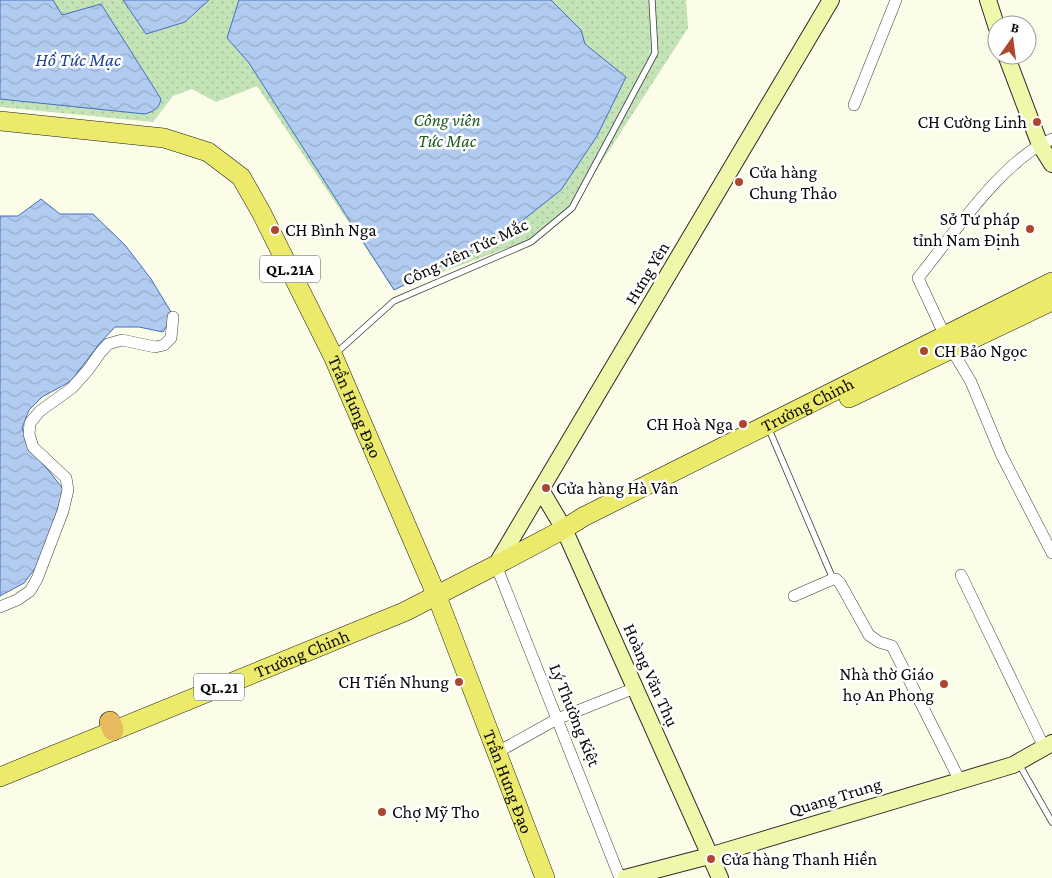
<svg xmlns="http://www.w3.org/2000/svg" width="1052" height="878" viewBox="0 0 1052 878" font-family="'Crimson Pro',serif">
	<defs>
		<pattern id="park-dots" width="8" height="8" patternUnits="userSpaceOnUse" patternTransform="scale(1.25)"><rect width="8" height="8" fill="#c4e3b7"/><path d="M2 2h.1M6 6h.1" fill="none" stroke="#a7c19c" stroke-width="1.8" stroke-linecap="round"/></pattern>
		<pattern id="water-waves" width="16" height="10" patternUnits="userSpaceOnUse" patternTransform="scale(1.25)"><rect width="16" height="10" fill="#b2cbf0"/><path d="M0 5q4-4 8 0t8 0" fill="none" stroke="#98adcc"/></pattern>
	</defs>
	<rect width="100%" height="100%" fill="#fcfde9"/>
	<!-- park -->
	<path fill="url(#park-dots)" d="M0,0h686l2,28 -116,180 -35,29 -143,53 -137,-204 -41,16 -24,-13 -19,7 -20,26 -153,-15z"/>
	<!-- water -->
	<path fill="url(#water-waves)" stroke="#4070c0" d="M0,0h53l9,15 39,-11 60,95c-2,10 -7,12 -16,15l-145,-15z
		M123,0h86l-24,22 -39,12z
		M239,0h312l30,30 4,14 41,33 -29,59 -36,54 -52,41 -115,59 -145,-227 -22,-25z
		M41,199l19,15h33l32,31 26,34 20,33 -5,15 -3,5 -24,-5h-24l-15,16 -29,38 -29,16 -13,13 -7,18 7,21 20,22 15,19 -24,72 -16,21 -24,13v-380h18z"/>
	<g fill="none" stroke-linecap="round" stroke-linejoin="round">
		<!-- lane casing -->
		<g stroke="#3d3d3d" stroke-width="7">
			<path id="lane" d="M335,354l59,-53 137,-59 41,-34 83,-155 -3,-53
				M771,434l62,145
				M1019,764l33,58"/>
		</g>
		<!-- street casing -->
		<g stroke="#3d3d3d" stroke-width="12">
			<path id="street" d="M854,105l42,-105
				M945,336l-27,-58c35,-43 83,-117 134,-139
				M952,350l19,32 30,72 51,99
				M496,565l124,313
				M961,575l83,172
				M794,596l39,-17h3l4,4 29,52 10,7 13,4 68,135
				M0,607l17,-7 13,-9 7,-12 26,-68 5,-21 -2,-12 -33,-31 -4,-13 1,-11 10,-12 32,-23 16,-18 12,-17 8,-9 14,-4 33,7 9,-2 7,-7 2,-21
				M496,753l61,-34 78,-31"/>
		</g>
		<!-- secondary casing -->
		<g stroke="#2c2c2c" stroke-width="18">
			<path id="secondary" d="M988,0l9,28
				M1006,55l34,90 12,19
				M541,490l23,39 156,349
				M496,565l335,-565
				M625,878l84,-22 304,-91 39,-22"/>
		</g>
		<!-- primary casing -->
		<g stroke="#1b1b1b" stroke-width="20">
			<g id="primary">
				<path id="s1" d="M0,121l164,17 44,14 33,25 20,35 72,144 103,238 109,284"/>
				<path d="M849,398l203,-97"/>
				<path id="s2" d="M0,777l404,-165 92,-47 68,-36 19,-12 469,-235"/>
			</g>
		</g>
		<!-- highway casing -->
		<g stroke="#1b1b1b" stroke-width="22">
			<path id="highway" d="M110,722l3,8"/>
		</g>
		<!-- lane -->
		<use href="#lane" stroke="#fff" stroke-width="5.5"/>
		<!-- street -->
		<use href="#street" stroke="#fff" stroke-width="11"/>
		<!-- secondary -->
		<use href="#secondary" stroke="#eff8aa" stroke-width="16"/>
		<!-- primary -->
		<use href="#primary" stroke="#ecea6a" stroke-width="19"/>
		<!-- highway -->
		<use href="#highway" stroke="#e7bb5d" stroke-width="21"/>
	</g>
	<!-- markers -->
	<g fill="#ac4630" stroke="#fff" stroke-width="2">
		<circle cx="1037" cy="122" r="5"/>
		<circle cx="739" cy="182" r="5"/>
		<circle cx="1030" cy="229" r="5"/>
		<circle cx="275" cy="230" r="5"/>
		<circle cx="924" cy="351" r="5"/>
		<circle cx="743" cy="424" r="5"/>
		<circle cx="546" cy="488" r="5"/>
		<circle cx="459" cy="682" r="5"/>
		<circle cx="944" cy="684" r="5"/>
		<circle cx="382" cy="812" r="5"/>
		<circle cx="711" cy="859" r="5"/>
	</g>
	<g text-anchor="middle" stroke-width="5" stroke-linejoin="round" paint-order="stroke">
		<!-- shield labels -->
		<g fill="#fff" stroke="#545454" stroke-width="1">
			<rect x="260" y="255.5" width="60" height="27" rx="4"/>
			<rect x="194" y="673.5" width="50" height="27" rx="4"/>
		</g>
		<g font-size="16" font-weight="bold" fill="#0a0a0a">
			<text x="290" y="275">QL.21A</text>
			<text x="219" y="693">QL.21</text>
		</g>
		<!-- park labels -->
		<g font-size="18" font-style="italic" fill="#215b22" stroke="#fff">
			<text x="447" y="126">Công viên<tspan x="447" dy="21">Tức Mạc</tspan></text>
		</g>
		<!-- poi labels -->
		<g font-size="18" fill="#0a0a0a" stroke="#fff" text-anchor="start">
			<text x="1027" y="128" text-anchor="end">CH Cường Linh</text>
			<text x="749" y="178">Cửa hàng<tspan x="749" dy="21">Chung Thảo</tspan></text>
			<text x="1020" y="225" text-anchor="end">Sở Tư pháp<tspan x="1020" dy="21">tỉnh Nam Định</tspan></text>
			<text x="285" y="236">CH Bình Nga</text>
			<text x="934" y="357">CH Bảo Ngọc</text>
			<text x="733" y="430" text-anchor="end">CH Hoà Nga</text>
			<text x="556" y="494">Cửa hàng Hà Vân</text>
			<text x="934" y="680" text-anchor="end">Nhà thờ Giáo<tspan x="934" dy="21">họ An Phong</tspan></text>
			<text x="449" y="688" text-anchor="end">CH Tiến Nhung</text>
			<text x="392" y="818">Chợ Mỹ Tho</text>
			<text x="721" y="865">Cửa hàng Thanh Hiền</text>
		</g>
		<!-- street labels -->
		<g font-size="18" fill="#0a0a0a" stroke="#fff">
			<text transform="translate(465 252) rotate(-25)" y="6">Công viên Tức Mắc</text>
			<text transform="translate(647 273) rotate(-59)" y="6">Hưng Yên</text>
			<text dy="6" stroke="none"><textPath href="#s2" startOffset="890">Trường Chinh</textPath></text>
			<text dy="6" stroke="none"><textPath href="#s1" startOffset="509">Trần Hưng Đạo</textPath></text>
			<text dy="6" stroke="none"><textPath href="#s2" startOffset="326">Trường Chinh</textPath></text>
			<text transform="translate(651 675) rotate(66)" y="6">Hoàng Văn Thụ</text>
			<text transform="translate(575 715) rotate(68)" y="6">Lý Thường Kiệt</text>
			<text dy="6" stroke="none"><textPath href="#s1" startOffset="914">Trần Hưng Đạo</textPath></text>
			<text transform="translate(835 797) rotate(-17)" y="6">Quang Trung</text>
		</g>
		<!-- water labels -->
		<g font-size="19" font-style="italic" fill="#20458f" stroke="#fff">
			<text x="78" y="66">Hồ Tức Mạc</text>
		</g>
	</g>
	<!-- north arrow -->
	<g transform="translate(1012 40) rotate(14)"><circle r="24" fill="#ffffff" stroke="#9d9d9d"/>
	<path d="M0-4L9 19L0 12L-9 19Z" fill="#ac4630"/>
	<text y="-8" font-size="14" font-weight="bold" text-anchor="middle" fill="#0a0a0a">B</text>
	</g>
</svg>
